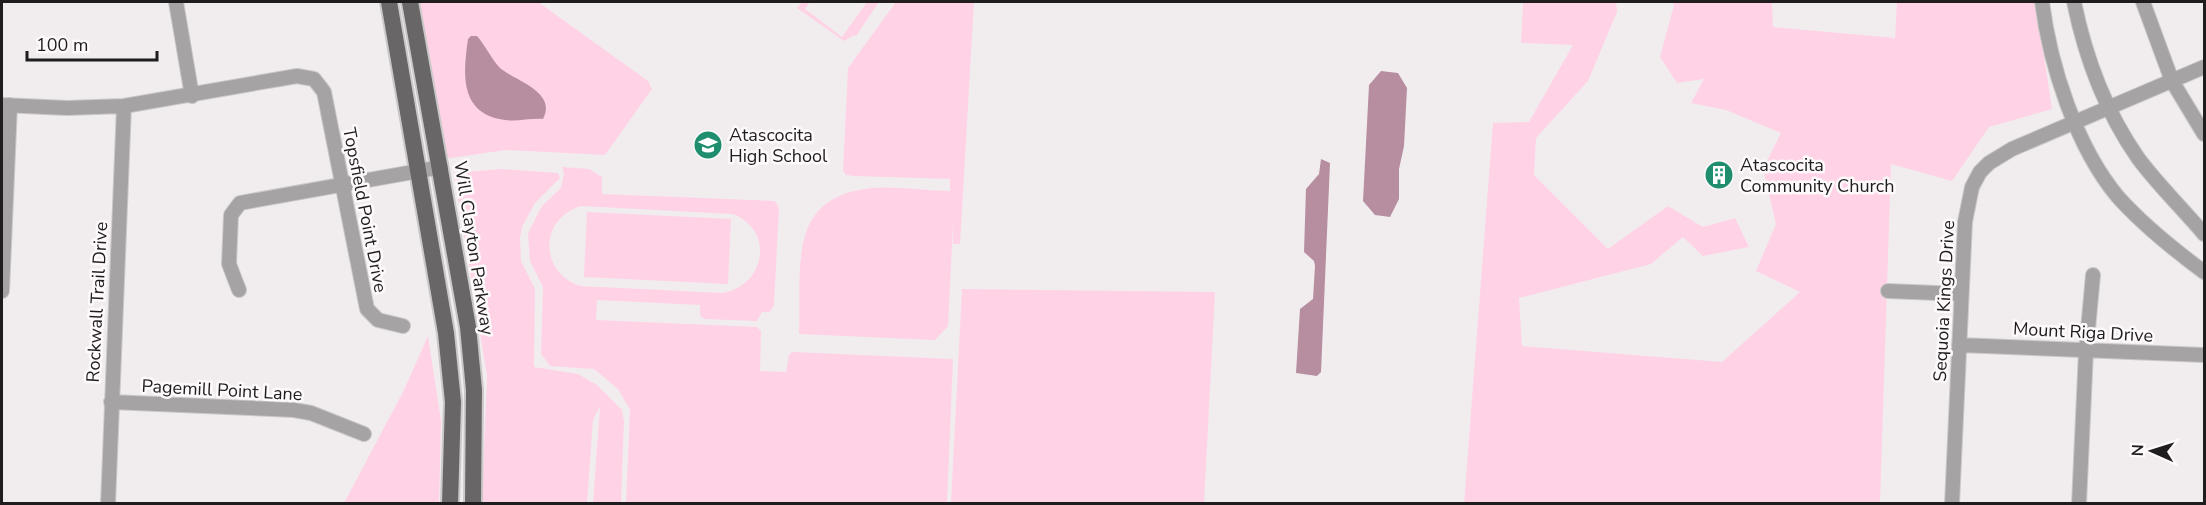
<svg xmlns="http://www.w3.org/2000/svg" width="2206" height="505" viewBox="0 0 2206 505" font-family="'Nunito Sans',sans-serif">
	<rect width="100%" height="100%" fill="#f1edee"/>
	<!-- green -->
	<path fill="#ffd2e6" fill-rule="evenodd" d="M416,2h122l110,79 4,8 -47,66 -99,-5 -62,9z
		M802,2h8l-5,7 37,28 25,-35h12l-23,34 -2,-1 -10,6 -47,-33z
		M896,2h78l-14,242h-7v-21l-5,103 -13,14 -136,-6c3,-67 -14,-138 74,-146 25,-2 52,3 77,3v-12l-96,-3 -8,-1 -3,-4 5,-103z
		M1523,2h93l1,10 -29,69 -52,57 -2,37 74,74 60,-43 35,21 32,-9 14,29 -46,9 -20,-19 -32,27 -132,34 3,48 200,16 78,-70 -44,-21 20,-47 -13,-55 18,-36 -55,-23 -35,-7 13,-24 -27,4 -17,-26 14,-52 -2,-3h100l1,25 122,11 2,-36h139l16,107 -63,18 -37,54 -61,-17 -11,339 -416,1 29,-381 36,-1 44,-77 -52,-2z
		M562,167l27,2 13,8v17l173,7 4,7 -5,97 -4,7h-8l-5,9 -53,-2 -4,-4v-10l-103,-5 -1,20 161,7 4,4 -1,40 26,1 3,-17 3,-3 161,7 -6,144h-321l4,-93 -12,-21 -24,-20 -44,-3 -9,-12 2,-67 -13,-26 -2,-28 14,-27 19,-18 3,-15zM581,206l151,8c44,15 33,73 -10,79l-142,-7c-41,-14 -41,-67 1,-80z
		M501,169l57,4 2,5 -25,25 -13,24 -2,11 1,23 14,28 -1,78 44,7 19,11 25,25 2,11 -3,82h-28l7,-97 -7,14 -6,83h-105l5,-127 -33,-203z
		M587,212l144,7 -3,65 -144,-7z
		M962,289l253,3 -11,211h-253z
		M428,336l13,85 -2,82h-95l59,-111z"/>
	<!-- water -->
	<path fill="#b78da0" d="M471,36h6c8,9 14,22 22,31 13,13 59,24 44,52 -13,-1 -26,3 -38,1 -46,-6 -42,-46 -37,-81z
		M1381,71l17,2 9,15 -3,58 -5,23v30l-9,18 -15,-2 -12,-14 6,-116z
		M1321,159l9,4 -9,209 -4,4 -21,-3 4,-64 13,-10 2,-33 -1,-5 -10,-9 2,-63 13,-15z"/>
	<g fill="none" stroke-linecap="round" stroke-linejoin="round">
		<!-- minor casing -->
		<g stroke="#cbc8c9" stroke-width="16">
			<path id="minor" d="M176,2l16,94
				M2042,2c8,63 34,145 76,195 26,29 55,52 86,75
				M2074,2c11,54 32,110 64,156 20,27 45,51 66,76
				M2143,2l29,79 32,53
				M2,105l65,3 57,-2 173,-30 17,3 10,13 43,217 11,11 25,6
				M239,290l-10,-26 2,-49 9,-12 201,-36
				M2,291l8,-186
				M1888,291l73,3
				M1959,345l245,10
				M111,402l183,8 17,3 53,21
				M108,504l16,-398
				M1952,504l13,-282 7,-35 8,-15 9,-9 23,-14 192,-82
				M2079,504l7,-153 7,-76"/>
		</g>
		<!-- major casing -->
		<g stroke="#cbc8c9" stroke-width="20">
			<path id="major" d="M389,2l57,331 7,69 -3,102
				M410,2l58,325 6,63 -1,114"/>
		</g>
		<!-- minor -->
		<use href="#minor" stroke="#a5a3a4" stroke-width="14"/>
		<!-- major -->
		<use href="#major" stroke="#696667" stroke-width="16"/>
	</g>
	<!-- icons -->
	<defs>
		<g id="school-disc" transform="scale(1.5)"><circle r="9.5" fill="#1e8e6f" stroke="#fefafc"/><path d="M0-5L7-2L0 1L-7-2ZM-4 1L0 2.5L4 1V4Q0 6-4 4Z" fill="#fff"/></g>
		<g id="building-disc" transform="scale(1.5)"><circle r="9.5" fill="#1e8e6f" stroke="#fefafc"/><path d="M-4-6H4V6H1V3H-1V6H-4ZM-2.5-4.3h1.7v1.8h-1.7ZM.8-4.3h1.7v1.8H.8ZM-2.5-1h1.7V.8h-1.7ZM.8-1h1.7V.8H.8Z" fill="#fff"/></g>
	</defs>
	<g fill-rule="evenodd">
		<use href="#school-disc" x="708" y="145"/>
		<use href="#building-disc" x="1719" y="175"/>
	</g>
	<g text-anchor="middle" stroke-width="5" stroke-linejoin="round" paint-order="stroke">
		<!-- poi labels -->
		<g font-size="18" fill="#1f1d1e" stroke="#fefafc" text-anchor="start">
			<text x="729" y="141">Atascocita<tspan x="729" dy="21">High School</tspan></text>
			<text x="1740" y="171">Atascocita<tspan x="1740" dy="21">Community Church</tspan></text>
		</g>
		<!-- street labels -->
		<g font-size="18" fill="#1f1d1e" stroke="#fefafc">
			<text transform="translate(365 210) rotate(79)" y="6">Topsfield Point Drive</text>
			<text transform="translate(474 248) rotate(81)" y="6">Will Clayton Parkway</text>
			<text transform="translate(1944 301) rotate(-87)" y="6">Sequoia Kings Drive</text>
			<text transform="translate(97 302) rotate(-87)" y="6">Rockwall Trail Drive</text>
			<text transform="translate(2083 332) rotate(3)" y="6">Mount Riga Drive</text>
			<text transform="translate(222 390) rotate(3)" y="6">Pagemill Point Lane</text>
		</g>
	</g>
	<!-- border -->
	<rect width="2206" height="505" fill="none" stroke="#1f1d1e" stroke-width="6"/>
	<!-- north arrow -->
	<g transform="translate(2152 451) rotate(273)" stroke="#fefafc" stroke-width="4.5" paint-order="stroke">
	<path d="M0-4.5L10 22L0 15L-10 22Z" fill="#1f1d1e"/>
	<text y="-9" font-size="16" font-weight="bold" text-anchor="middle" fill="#1f1d1e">N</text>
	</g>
	<!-- scale -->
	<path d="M27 51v9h130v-9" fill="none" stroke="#1f1d1e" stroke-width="3"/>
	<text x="36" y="51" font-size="18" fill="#1f1d1e" stroke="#fefafc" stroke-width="4.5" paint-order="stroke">100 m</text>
</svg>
